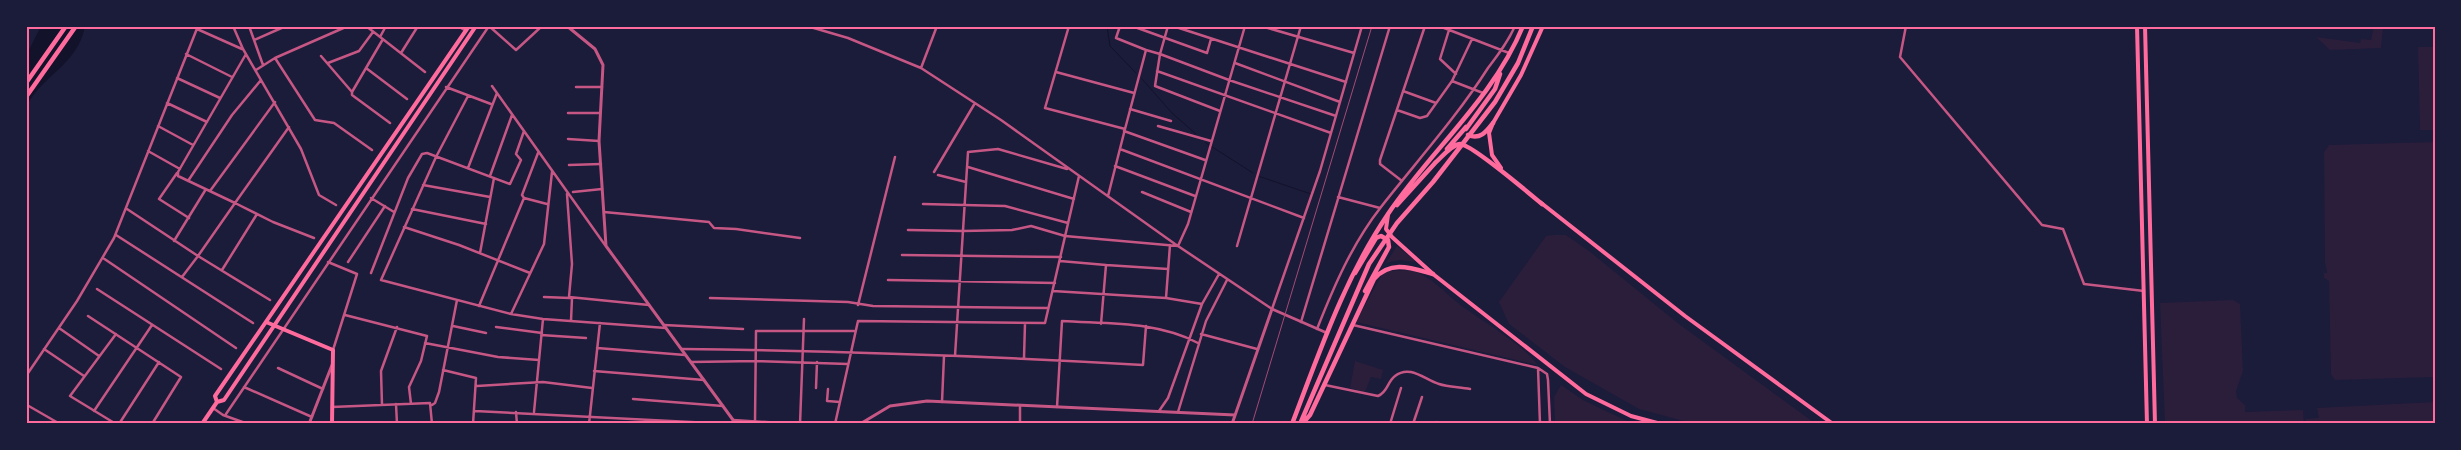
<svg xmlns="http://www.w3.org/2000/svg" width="2461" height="450" viewBox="0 0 2461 450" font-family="'Open Sans',sans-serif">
	<rect width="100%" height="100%" fill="#1b1b3a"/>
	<!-- green -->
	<path fill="#2a1e3b" d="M2374,26l9,2 -2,20 -51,2 -14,-13 44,6 1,-4 10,1z
		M2418,47h17v83h-15z
		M2435,142v235l-100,3 -4,-6 -2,-93 -5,-3v-5h3l-2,-11 -1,-110 5,-7z
		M1554,235h12l23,16 90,73 137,100h-121l-56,-15 -74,-42 -56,-43 -10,-22 47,-66z
		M1397,246l17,14v2l-14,-2 -14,3z
		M1409,270c23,5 38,26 57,39 21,15 57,36 72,56l-182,-43 25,-46 6,-5z
		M2233,300l7,4 3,67 -7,20 1,7 8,7v7l58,-2 1,14h-139l-5,-121z
		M1355,361l28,9 -2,9 -10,-2 -6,15 -15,-4z
		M1561,385l22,15 50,24h-78l-1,-27z
		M2435,402v22h-129v-5l13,-1 -2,-10z"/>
	<!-- water -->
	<path fill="#12122b" d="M41,26h44c-7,39 -43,49 -59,81v-51z"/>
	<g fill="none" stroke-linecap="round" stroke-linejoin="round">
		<!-- stream -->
		<path stroke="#12122b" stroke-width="1" d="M1107,26l3,20 26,27
			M1142,79l30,34 24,21
			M1206,143l47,30
			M1258,176l53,18"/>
		<!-- minor -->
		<path stroke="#c65784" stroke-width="2.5" d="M233,26l10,23 58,100 18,46 17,10
			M249,26l14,39
			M348,26l-73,32 40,62 19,3 38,27
			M366,26l59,46
			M458,26l8,5
			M489,26l27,24 26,-24
			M807,26l41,12 73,30 80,52 174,124 97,65 48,-138 42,-145
			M1069,26l-24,82 80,21 -17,67
			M1120,26l-4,12 30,12
			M1132,26l75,27 4,-14
			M1261,26l93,27
			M1439,26l70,27
			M1906,26l-6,31 142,168 21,4 21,55 60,7
			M1179,28l167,54
			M197,29l45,20
			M1449,30l-9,29 16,15
			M380,37l6,-11
			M383,39l-31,53v3l38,28
			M254,40l32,-14
			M401,53l17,-27
			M186,54l46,23
			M246,54l-68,118v4l57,27 54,-76
			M321,56l31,36
			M328,63l31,-12 14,-19
			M1235,63l105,39
			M366,68l41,31
			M921,68l16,-42
			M256,70l19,-12
			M1157,71l174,62
			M1056,72l78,21
			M177,78l43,20
			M1452,81l31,12
			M492,86l113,159
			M446,87l45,17
			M576,87h26
			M1403,91l33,12
			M468,96l-32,61 -55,123 130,34 32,5 123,9
			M167,103l40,19
			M1130,109l41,12
			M1397,110l23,8 7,-2 25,-35 20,-42
			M1220,111l-65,-25 5,-32 69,26 107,36
			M568,113h32
			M158,126l35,19
			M1158,126l53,15
			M1125,129l21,-79 14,4 8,-28
			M1124,131l81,29
			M568,139l31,2
			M1120,149l184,69
			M148,151l32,18
			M538,153l-16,42 2,3 23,6
			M569,165l32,-1
			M1115,166l80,30
			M968,167l106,32
			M468,168l29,-75
			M934,172l41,-69
			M177,173l-18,26 30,19
			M938,175l28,7
			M490,176l22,-61
			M188,181l44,-66 29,-35
			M1402,181l-22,-17v-4l45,-134
			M423,185l67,12
			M210,191l65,-89
			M573,192l29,-3
			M1142,192l49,20
			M567,194l5,70 -3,33 80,8
			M1338,197l42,11
			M371,198l23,14
			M923,204l82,2 63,17
			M127,209l71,47 -16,21
			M412,209l74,15
			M604,212l105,10 5,6 22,1 64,9
			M404,227l55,18 71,28
			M908,230l55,1 49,-1 19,-4 34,10 113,10 10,-22 57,-198
			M116,235l137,88
			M174,241l32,-52
			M1237,246l64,-220
			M480,253l14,-75
			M902,255l159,2
			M103,258l133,90
			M1060,261l46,4 -5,59
			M328,262l29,12 -24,76
			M348,262l37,-56
			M1106,265l62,4
			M222,270l35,-56
			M371,273l37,-95 14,-24 5,-1 83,31 11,-24 -5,-6 8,-23
			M888,280l167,3
			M97,289l124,80
			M1053,291l113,7 36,6
			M544,297l26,1
			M710,298l138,4 25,4 175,2
			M1166,298l4,-53
			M270,300l-72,-44 37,-53 38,19 41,16
			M858,305l37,-148
			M479,306l45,-108
			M511,314l33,-70 8,-72
			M345,315l82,21 -6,25 -12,26 2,17
			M88,316l93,61 -29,47
			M571,321l1,-23
			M1301,322l89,-296
			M664,325l79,4
			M1353,325l185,43 9,6 1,6 2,44
			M453,326l33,7
			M496,327l46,6
			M59,328l40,28
			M1317,329c17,-43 35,-85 64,-122 36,-46 75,-89 107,-139 10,-13 20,-26 27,-42
			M1201,334l56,15
			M541,335l45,3
			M425,343l73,14 41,3
			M597,348l88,7
			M44,349l40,27
			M682,349c153,2 307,7 461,16l3,-39
			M955,356l13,-204 30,-3 69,20
			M1024,358l1,-35
			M691,362l65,-1 92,3
			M278,368l45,21
			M1538,368l2,56
			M443,370l33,8 -3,46
			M594,371l110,9
			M26,376l51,-75 37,-63 84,-212
			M1325,385l53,11c10,-4 9,-14 17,-20 15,-12 30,4 44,8 9,3 21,3 31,5
			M477,386l66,-4 49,6
			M244,387l68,30
			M816,388l1,-26
			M828,389l-1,12 13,1
			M633,399l90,7
			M942,402l2,-46
			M396,404l1,20
			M27,405l33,19
			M382,405l-1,-34 16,-44
			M432,405l3,-2 4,-11 18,-92
			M1020,406v18
			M332,407l98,-4 2,21
			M1057,407l5,-86c46,3 94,0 136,22
			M213,408l10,7 25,9
			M94,411l58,-86
			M475,411l255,13
			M1159,411l9,-13 34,-94 17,-30
			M516,412l1,12
			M534,412l9,-93
			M1178,412l28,-91 21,-41
			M226,414l263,-388
			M733,420l65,4
			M755,421l1,-90h98
			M116,424l-46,-28 46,-62
			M119,424l40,-62
			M589,424l11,-101
			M800,424l4,-105
			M835,424l23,-103 187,2 34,-147
			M1390,424l11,-36
			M1413,424l9,-27
			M1436,424l1,-2"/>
		<!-- tertiary -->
		<path stroke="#c65784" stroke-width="3" d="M567,26l28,23 8,16 -4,76 7,105 130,178
			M309,424l23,-59
			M860,424l30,-18 37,-5 308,14
			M1232,424l40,-115 55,24"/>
		<!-- secondary -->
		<path stroke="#ff6b9d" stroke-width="4" d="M469,26l-254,370 2,6 7,-2 252,-374
			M2137,26l10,398
			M2145,26l10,398
			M1501,168l-9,-13 -3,-22 4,-10 28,-48 22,-49
			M1540,202l145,114 148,108
			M1388,215l-2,14 6,8 41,37 153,120 45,22 30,8
			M266,322l67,28 -1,74
			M202,424l15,-22"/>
		<!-- trunk -->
		<path stroke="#ff6b9d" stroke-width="4.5" d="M1466,129l29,-40 5,-15
			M1468,135c12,5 18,-3 25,-12
			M1447,149l19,-22
			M1435,163c7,-6 16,-18 25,-19 11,0 70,50 82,60
			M1397,205l39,-43
			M1355,273l21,-35 5,-2 7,4 1,7 -24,44
			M1292,424c28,-73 52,-145 96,-210 43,-64 105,-115 135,-188
			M1300,424l69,-160 28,-41 36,-41 62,-80 23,-39 15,-37
			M1302,424l8,-9 64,-136c17,-19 37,-11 59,-5"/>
		<!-- motorway -->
		<path stroke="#ff6b9d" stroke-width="4.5" d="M26,83l40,-57
			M26,97l50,-71"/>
		<!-- rail -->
		<path stroke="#a44b75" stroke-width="1" d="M1252,424l120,-398"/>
	</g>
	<!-- border -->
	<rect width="2461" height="450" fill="none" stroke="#1b1b3a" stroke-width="55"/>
	<rect x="28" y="28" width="2406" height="394" fill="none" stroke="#ff6b9d" stroke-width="2"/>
</svg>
